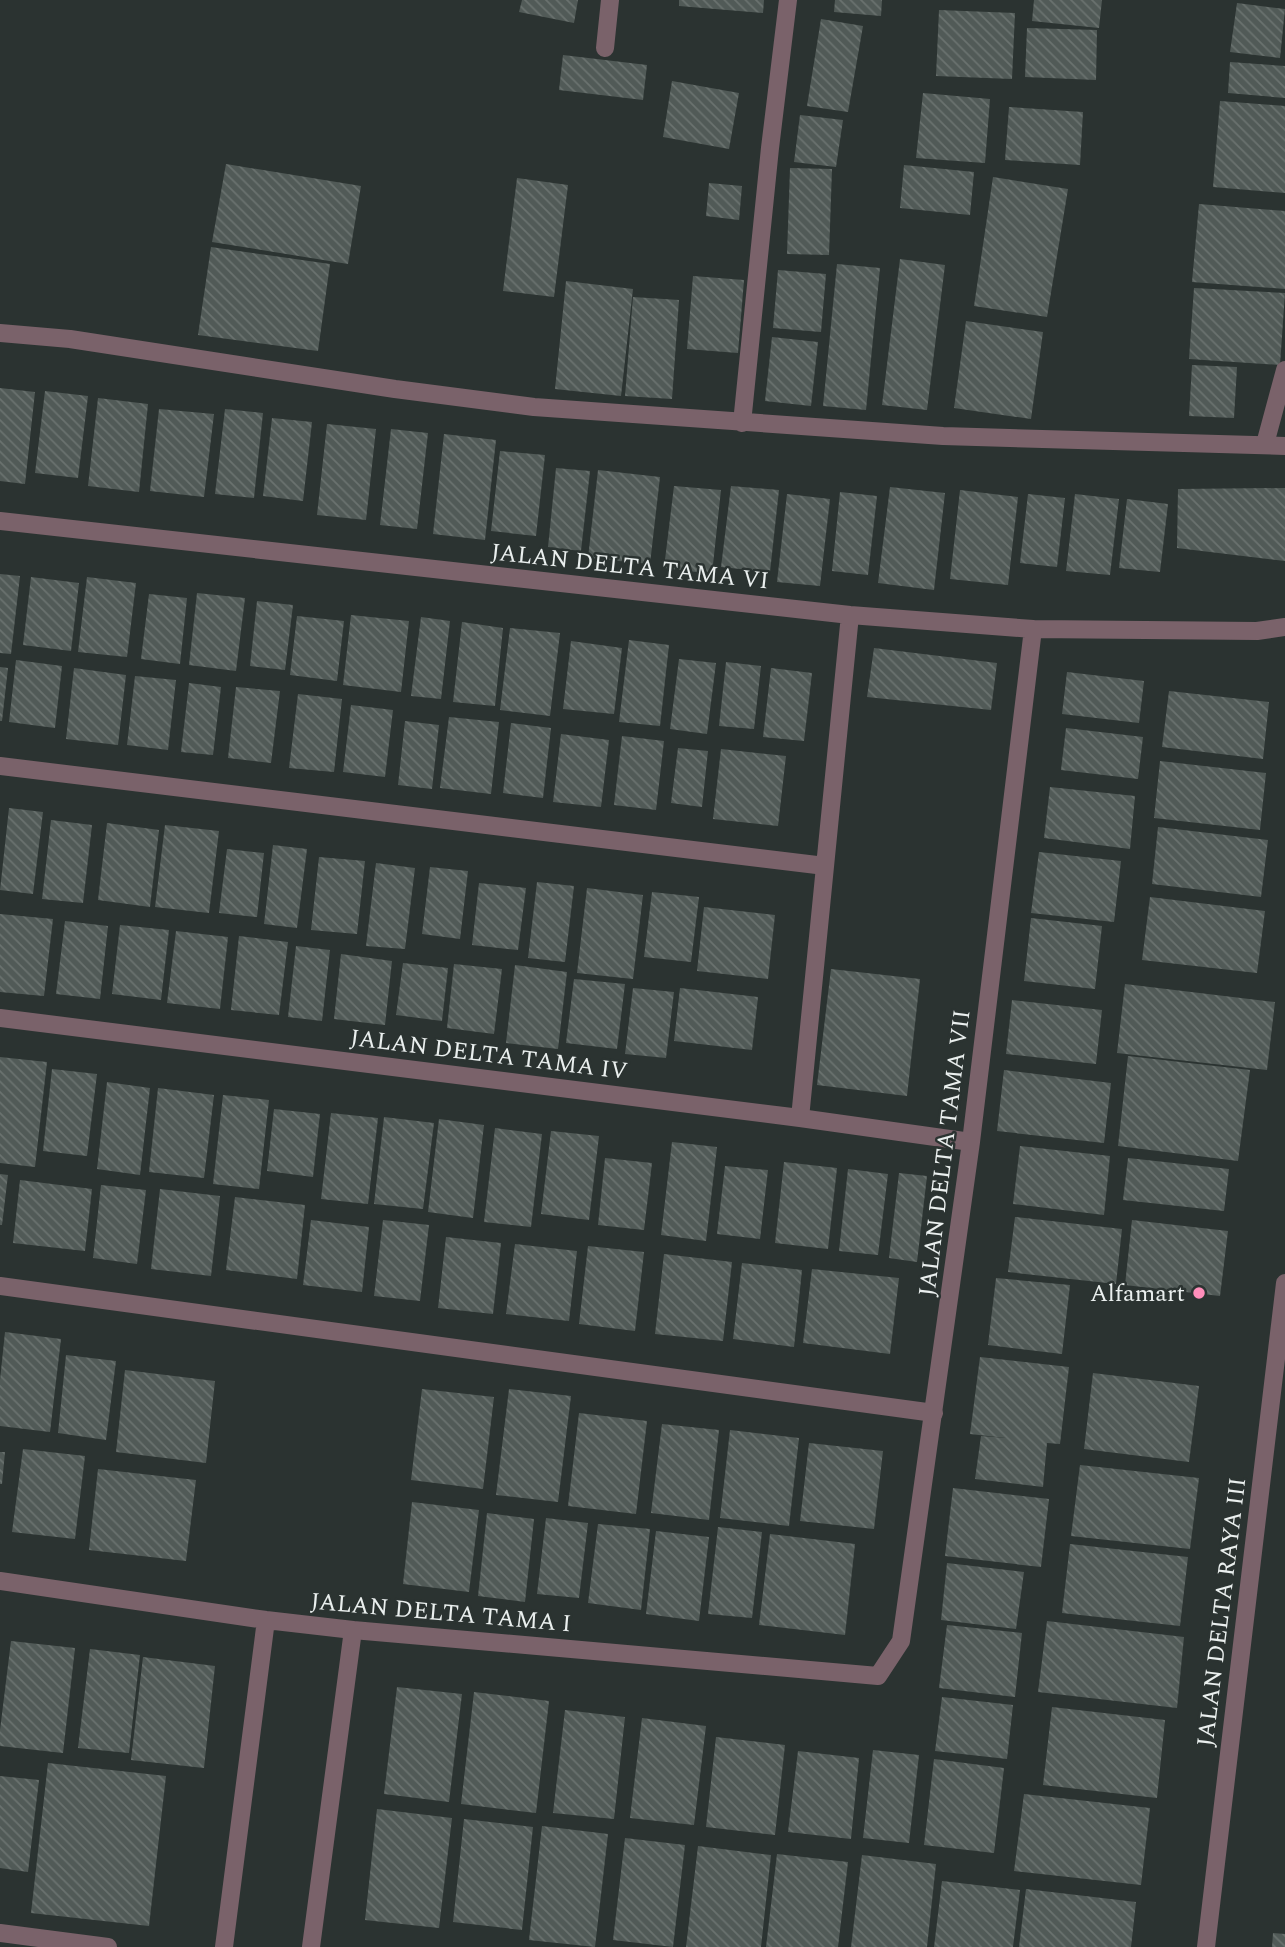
<svg xmlns="http://www.w3.org/2000/svg" width="1285" height="1947" viewBox="0 0 1285 1947" font-family="Spectral,serif">
	<defs>
		<pattern id="building-back-hatch" width="6" height="6" patternUnits="userSpaceOnUse" patternTransform="scale(1.75)"><rect width="6" height="6" fill="#515a57"/><path d="M-1 5l2 2M0 0l6 6M5-1l2 2" fill="none" stroke="#6a726f"/></pattern>
	</defs>
	<rect width="100%" height="100%" fill="#2b3331"/>
	<!-- building -->
	<path fill="url(#building-back-hatch)" d="M522,0h56l-4,23 -55,-11z
		M679,0h85l-1,13 -84,-7z
		M835,0h47l-1,16 -47,-4z
		M1034,0h68l-3,28 -67,-7z
		M1237,3l48,6 -5,49 -50,-6z
		M939,10l76,3 -3,66 -76,-3z
		M821,19l42,7 -15,86 -41,-6z
		M1027,28l70,2 -1,50 -71,-3z
		M563,55l84,10 -4,35 -84,-10z
		M1230,62l55,4v32l-57,-5z
		M672,81l67,12 -10,56 -66,-12z
		M923,93l67,6 -5,64 -69,-5z
		M1220,101l65,5v87l-72,-6z
		M1009,107l74,5 -3,53 -75,-5z
		M800,115l43,5 -7,47 -42,-5z
		M226,164l135,22 -13,78 -136,-22z
		M904,165l70,7 -4,43 -70,-7z
		M790,168l42,1 -3,86 -42,-1z
		M993,177l75,12 -21,128 -73,-11z
		M517,178l51,7 -14,112 -51,-6z
		M709,183l33,3 -3,34 -33,-4z
		M1199,204l86,7v78l-93,-7z
		M211,247l119,17 -12,87 -120,-16z
		M900,259l45,6 -18,145 -45,-5z
		M837,264l43,4 -14,142 -43,-4z
		M778,270l48,4 -5,58 -48,-4z
		M693,276l51,4 -6,73 -51,-4z
		M566,281l67,8 -12,107 -66,-7z
		M1194,288l91,5 -5,72 -91,-6z
		M633,297l46,3 -7,99 -47,-3z
		M966,321l77,11 -12,87 -77,-11z
		M772,337l46,5 -7,64 -46,-5z
		M1192,365l45,2 -3,51 -45,-2z
		M0,388l35,4 -10,92 -25,-3z
		M45,391l43,5 -10,82 -43,-5z
		M98,398l50,6 -9,88 -51,-6z
		M159,409l55,5 -10,83 -54,-6z
		M225,409l38,4 -9,85 -39,-4z
		M272,418l40,4 -9,79 -40,-5z
		M327,424l49,5 -10,91 -49,-5z
		M391,429l37,4 -11,96 -37,-4z
		M444,434l52,6 -11,100 -52,-6z
		M500,451l45,4 -9,81 -45,-5z
		M556,468l34,3 -9,80 -33,-4z
		M598,470l62,7 -10,87 -62,-6z
		M674,486l47,4 -9,84 -48,-6z
		M731,486l48,4 -9,82 -49,-5z
		M890,487l55,6 -11,97 -56,-7z
		M1285,488v73l-108,-13 1,-59z
		M960,490l58,7 -10,88 -58,-6z
		M840,492l37,4 -9,79 -36,-4z
		M787,494l43,5 -10,87 -43,-4z
		M1028,494l37,4 -8,69 -37,-4z
		M1075,494l44,5 -9,76 -44,-4z
		M1127,499l41,5 -8,68 -41,-4z
		M0,574l20,2 -9,78 -11,-1z
		M31,577l48,6 -8,68 -48,-6z
		M87,577l49,6 -9,74 -49,-5z
		M197,593l48,5 -9,73 -47,-6z
		M149,594l38,4 -7,66 -39,-5z
		M257,601l36,4 -8,65 -35,-4z
		M351,615l58,6 -8,71 -58,-7z
		M297,616l47,5 -7,60 -47,-6z
		M421,617l29,4 -9,78 -30,-3z
		M462,622l41,6 -8,78 -42,-4z
		M510,628l50,5 -10,83 -50,-6z
		M629,640l40,5 -9,81 -41,-4z
		M571,641l51,7 -8,66 -51,-5z
		M874,648l123,15 -6,47 -124,-13z
		M679,659l37,4 -9,71 -37,-5z
		M16,660l46,6 -7,62 -46,-6z
		M726,662l35,4 -7,63 -35,-3z
		M0,667l8,1 -6,53h-2z
		M74,668l52,7 -8,70 -52,-6z
		M771,668l41,5 -8,68 -41,-4z
		M1067,672l77,9 -5,42 -77,-9z
		M135,676l41,4 -8,70 -41,-5z
		M189,683l32,4 -8,68 -32,-3z
		M236,687l44,4 -9,72 -43,-5z
		M1169,691l100,11 -6,57 -101,-12z
		M298,694l44,5 -8,73 -45,-4z
		M351,705l42,5 -8,67 -42,-5z
		M449,717l50,5 -8,72 -51,-6z
		M405,721l34,4 -7,64 -34,-4z
		M511,723l40,5 -8,70 -40,-5z
		M1066,728l77,9 -5,42 -77,-9z
		M561,734l48,6 -8,67 -48,-5z
		M622,736l42,5 -8,69 -42,-5z
		M678,748l30,3 -6,56 -31,-4z
		M721,749l65,7 -8,70 -65,-7z
		M1160,761l106,12 -6,57 -106,-12z
		M1050,787l85,9 -5,53 -86,-11z
		M9,808l34,4 -10,82 -33,-4z
		M51,820l41,5 -9,78 -41,-4z
		M107,823l52,7 -9,77 -52,-7z
		M165,825l54,6 -10,82 -54,-6z
		M1158,827l110,13 -7,57 -109,-13z
		M273,845l34,4 -10,79 -33,-4z
		M227,849l37,4 -7,64 -38,-4z
		M1039,852l82,9 -7,61 -83,-9z
		M319,857l46,4 -8,73 -46,-4z
		M376,863l39,5 -10,81 -39,-3z
		M430,867l38,4 -8,68 -38,-5z
		M537,882l37,4 -9,76 -37,-4z
		M479,883l47,5 -8,62 -46,-5z
		M587,888l56,7 -10,84 -56,-6z
		M652,892l47,5 -8,65 -47,-5z
		M1150,897l115,14 -8,62 -115,-13z
		M704,907l71,8 -7,64 -71,-8z
		M0,914l53,5 -9,77 -44,-4z
		M1031,918l71,8 -7,63 -71,-8z
		M65,921l43,5 -8,73 -44,-5z
		M120,925l49,5 -8,70 -49,-6z
		M176,931l52,6 -8,72 -53,-6z
		M239,936l49,6 -9,73 -48,-5z
		M296,946l34,4 -8,71 -34,-4z
		M341,954l51,7 -7,64 -51,-6z
		M403,963l45,5 -6,53 -46,-6z
		M454,964l48,5 -8,65 -47,-6z
		M515,965l52,7 -9,77 -52,-6z
		M831,969l89,10 -13,117 -90,-11z
		M574,979l51,5 -8,65 -51,-6z
		M1125,984l150,18 -8,68 -150,-17z
		M633,988l41,4 -8,66 -41,-4z
		M680,988l78,9 -6,53 -78,-9z
		M1012,1000l90,10 -6,54 -90,-10z
		M1128,1056l122,14 -12,91 -120,-15z
		M0,1057l47,5 -12,105 -35,-4z
		M52,1069l45,5 -10,82 -44,-5z
		M1004,1070l107,13 -7,60 -107,-12z
		M107,1082l43,6 -10,87 -43,-6z
		M158,1088l56,7 -10,83 -55,-6z
		M223,1095l46,5 -10,89 -46,-5z
		M274,1109l46,5 -7,63 -46,-6z
		M331,1113l47,5 -10,86 -47,-5z
		M384,1117l50,6 -11,86 -49,-5z
		M439,1119l45,6 -11,93 -45,-6z
		M495,1128l47,6 -11,93 -47,-5z
		M551,1131l48,5 -10,84 -48,-6z
		M672,1142l45,5 -11,94 -45,-6z
		M1020,1146l90,10 -6,59 -91,-11z
		M605,1158l47,5 -8,67 -46,-5z
		M1128,1158l101,11 -5,42 -101,-11z
		M784,1162l53,6 -9,81 -53,-6z
		M725,1166l43,4 -8,69 -43,-5z
		M848,1169l40,5 -10,81 -39,-4z
		M899,1173l28,3 -10,86 -28,-4z
		M0,1174l8,1 -6,50h-2z
		M20,1180l72,9 -7,62 -72,-8z
		M101,1185l45,5 -9,74 -44,-6z
		M160,1189l60,7 -9,80 -60,-7z
		M235,1197l70,8 -8,74 -71,-9z
		M1015,1217l107,12 -6,55 -108,-12z
		M311,1220l58,7 -7,65 -59,-7z
		M383,1220l46,5 -9,76 -46,-5z
		M1132,1220l96,11 -8,65 -95,-11z
		M446,1237l55,6 -8,71 -55,-6z
		M515,1244l62,7 -8,70 -63,-7z
		M588,1246l56,6 -9,79 -56,-7z
		M664,1254l68,8 -9,79 -68,-7z
		M742,1263l60,7 -8,77 -61,-8z
		M812,1269l87,9 -9,76 -87,-11z
		M996,1278l74,7 -8,69 -74,-9z
		M5,1332l56,7 -11,93 -50,-6v-46z
		M66,1355l50,6 -10,79 -48,-7z
		M980,1357l89,10 -9,77 -13,-1 -4,44 -68,-8 6,-43 25,2 -36,-4z
		M125,1370l90,11 -9,82 -90,-11z
		M1093,1373l106,13 -10,76 -105,-13z
		M422,1389l72,8 -11,92 -72,-9z
		M509,1389l62,7 -13,106 -62,-7z
		M579,1413l68,8 -11,93 -68,-8z
		M662,1424l57,6 -10,90 -58,-7z
		M730,1430l69,8 -10,88 -69,-8z
		M809,1443l74,8 -9,78 -74,-8z
		M23,1449l62,7 -10,83 -63,-7z
		M0,1452h5l-3,32h-2z
		M1080,1465l119,13 -9,71 -119,-13z
		M98,1469l98,11 -10,81 -97,-11z
		M953,1488l96,11 -8,68 -96,-11z
		M412,1502l67,8 -10,82 -66,-8z
		M487,1513l47,6 -9,83 -47,-6z
		M546,1518l42,5 -9,75 -42,-4z
		M598,1524l52,5 -9,81 -53,-7z
		M718,1527l44,5 -10,86 -44,-4z
		M656,1531l53,6 -10,84 -53,-7z
		M770,1534l85,10 -10,91 -86,-10z
		M1070,1544l118,13 -8,69 -118,-13z
		M947,1563l77,9 -8,57 -75,-9z
		M1047,1621l137,16 -7,71 -139,-16z
		M947,1625l75,8 -7,64 -76,-9z
		M11,1641l64,7 -12,105 -63,-7v-16z
		M90,1649l50,6 -11,98 -51,-5z
		M143,1657l72,9 -11,102 -73,-8z
		M397,1687l65,7 -13,108 -65,-8z
		M474,1692l75,9 -13,112 -75,-9z
		M942,1697l71,8 -6,54 -72,-8z
		M1052,1707l113,13 -8,78 -114,-13z
		M565,1710l60,7 -11,102 -61,-6z
		M642,1718l64,8 -12,99 -64,-7z
		M716,1737l69,8 -10,90 -69,-8z
		M873,1750l46,5 -10,88 -46,-5z
		M798,1751l61,7 -8,81 -63,-7z
		M934,1759l70,9 -10,85 -70,-8z
		M48,1763l118,13 -17,150 -118,-13z
		M0,1776l39,4 -11,92 -28,-4z
		M1024,1794l126,14 -9,77 -127,-14z
		M377,1809l75,9 -13,110 -74,-8z
		M464,1819l69,8 -11,103 -69,-8z
		M542,1826l66,8 -13,113 -66,-7z
		M625,1838l60,7 -12,102 -60,-7z
		M698,1846l73,9 -10,92h-75z
		M777,1854l71,8 -10,85h-72z
		M862,1855l74,9 -9,83h-76z
		M942,1881l78,9 -7,57h-79z
		M1026,1889l110,13 -5,45h-112z
		M1273,1933l12,1v13h-13z"/>
	<g fill="none" stroke-linecap="round" stroke-linejoin="round">
		<!-- minor -->
		<path stroke="#7a626a" stroke-width="18" d="M605,48l5,-48
			M0,333l70,6 325,50 139,18 409,29 342,10
			M742,423l28,-275 18,-148
			M1265,444l20,-74
			M0,521l850,94 183,14 224,2 28,-4
			M0,766l825,100
			M0,1018l800,100 171,24
			M800,1118l50,-503
			M0,1286l934,127
			M0,1581l266,39 87,10 525,46 23,-35 70,-499 62,-513
			M0,1933l108,14
			M224,1947l42,-327
			M311,1947l42,-317
			M1206,1947l79,-664"/>
	</g>
	<!-- markers -->
	<circle fill="#ff8eba" stroke="#2b3331" stroke-width="2.5" cx="1199" cy="1293" r="7"/>
	<g text-anchor="middle" stroke-width="5" stroke-linejoin="round" paint-order="stroke">
		<!-- street labels -->
		<g font-size="24" fill="#eaefee" stroke="#2b3331">
			<text transform="translate(630 566) rotate(6)" y="8">JALAN DELTA TAMA VI</text>
			<text transform="translate(489 1054) rotate(7)" y="8">JALAN DELTA TAMA IV</text>
			<text transform="translate(944 1153) rotate(-83)" y="8">JALAN DELTA TAMA VII</text>
			<text transform="translate(441 1612) rotate(5)" y="8">JALAN DELTA TAMA I</text>
			<text transform="translate(1221 1612) rotate(-83)" y="8">JALAN DELTA RAYA III</text>
		</g>
		<!-- poi labels -->
		<g font-size="24" fill="#eaefee" stroke="#2b3331" text-anchor="end">
			<text x="1185" y="1301">Alfamart</text>
		</g>
	</g>
</svg>
